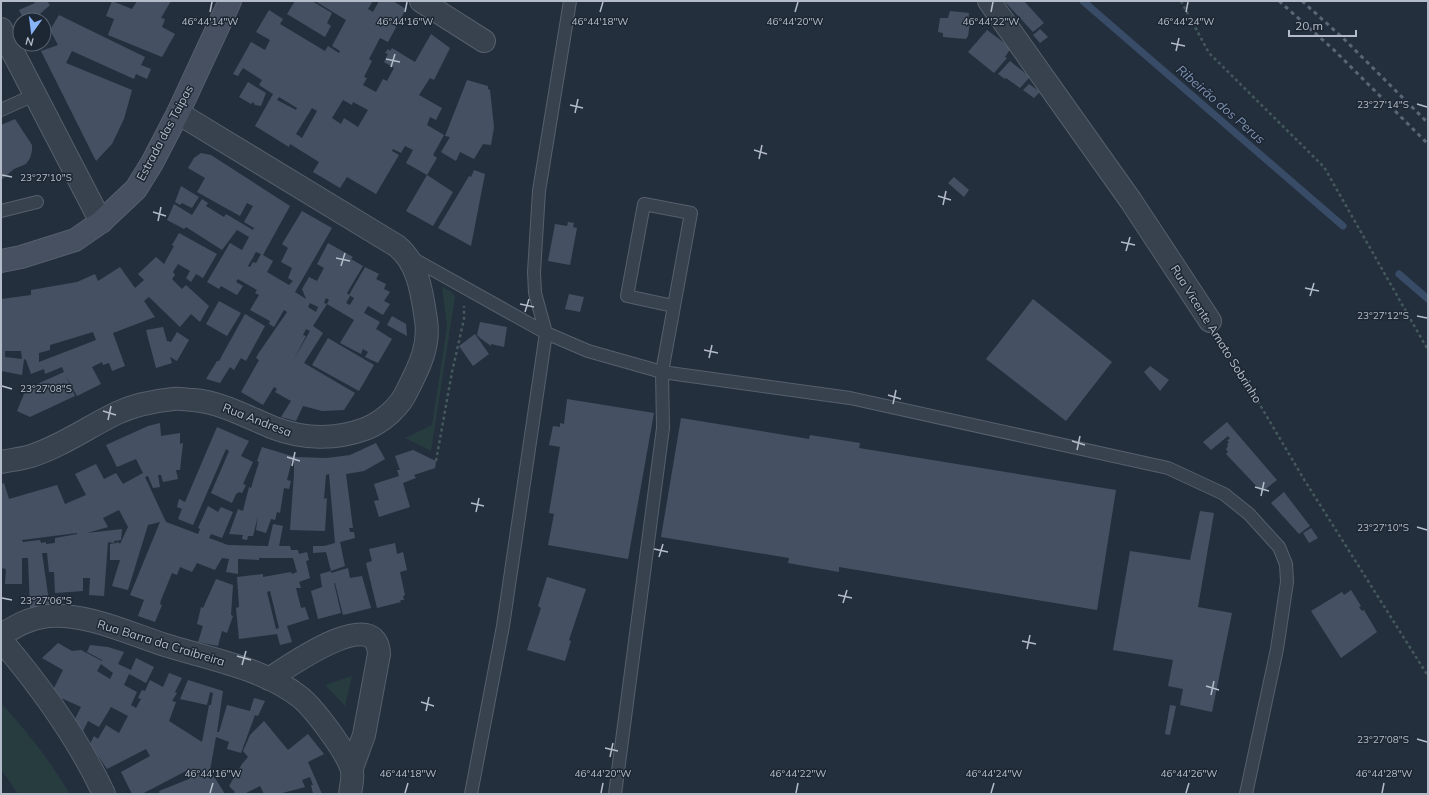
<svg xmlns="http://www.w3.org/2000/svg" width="1429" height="795" viewBox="0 0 1429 795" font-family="Mulish,sans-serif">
	<rect width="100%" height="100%" fill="#242f3e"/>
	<!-- green -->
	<path fill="#263c3f" d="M442,287l10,5 3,5 -24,154 -26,-13 27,-13 15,-98z
		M352,676l-7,30 -20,-21z
		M1,703c26,28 49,58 69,91h-52l-17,-25z"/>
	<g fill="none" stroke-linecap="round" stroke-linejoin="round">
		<!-- stream -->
		<path stroke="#394c67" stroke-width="7" d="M1083,1l260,225
			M1399,274l29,25"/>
	</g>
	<!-- building -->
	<path fill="#455162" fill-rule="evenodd" d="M33,1h14l3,4 -17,15h-9l-5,-10 16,-7z
		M112,1l20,8 5,-8h34l-10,17 4,1 -3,8 13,7 -13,23 -54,-22 6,-16 -8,-3z
		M295,1h17l20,12 -5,10 4,3 -6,11 -38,-23z
		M315,1h58l-5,8 5,3 6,-11h14l13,8 -18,33 -8,-4 -11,21 3,2 -8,16 3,1 -4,7 13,7 7,-13 4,2 7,-13 -10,-6 4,-8 -3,-1 3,-4 2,2 2,-3 23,14 16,-28 19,14 -16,32 -4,-2 -11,17 23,13 -6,12 -6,-3 -3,8 17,10 -11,20 4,3 -10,17 -21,-12 7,-13 -8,-4 -4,7 -8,-4 -1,2 7,4 -23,39 -29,-17 -7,11 -27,-16 6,-10 -29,-18 -1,3 -34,-21 18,-32 -14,-9 3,-5 -19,-12 -5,8 -5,-2 18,-32 14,8 5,-10 -14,-8 13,-22 14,9 -3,5 45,27 3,-5 11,7 1,-2 -8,-5 14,-26zM279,97l18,11 -1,2 -19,-10zM343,100l9,5 1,-3 15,8 -10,17 -14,-9 -3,6 -9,-6zM312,108l5,3 -15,27 -6,-4z
		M1004,1h20l20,22 -11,9z
		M950,11l19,2 -1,10h2l-2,13 -2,3 -23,-2v-4l-5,-1 2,-14h8z
		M59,15l86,42 -4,8 10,4 -4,10 -11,-5 -2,5 -62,-28 -6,12 66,27 -8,29 -12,25 -16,17 -55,-110 17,-6 -8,-15z
		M1040,29l8,8 -8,6 -7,-8z
		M987,30l24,18 -6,9 2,1 -13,15 -26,-21z
		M1010,61l20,16 -10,11 -14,-10 -1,1 -7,-5z
		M467,80l21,6v3l2,1 4,37 -3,18 -8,-1 -9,15 -14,-7 -4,9 -15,-9 9,-15 -5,-1z
		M248,82l18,11 -5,13 -6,-1 -2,-3 -2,2 -12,-7z
		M1029,84l11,8 -6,6 -11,-8z
		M15,119l17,26v6l-2,7 -4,6 -12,5 -13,11v-55z
		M201,153l10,2 79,51 -27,49 10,6 -6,11 22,13 4,-4 -5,-3 4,-10 -11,-6 7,-14 -6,-4 20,-33 30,17 -37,64 11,7 -4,-10 7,-12 8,4 7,-13 -7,-4 11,-21 25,14 -2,2 12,7 -16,27 3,3 -4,7 4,2 4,-7 -5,-3 16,-28 14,7 -3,5 10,5 -2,5 6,3 -6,9 6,3 -7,11 -15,-9 -4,7 16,9 -4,7 16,10 -14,24 -13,-6 3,-5 -5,-3 -2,5 -21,-11 14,-23 -27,-16 2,-4 -3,-2 -2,5 3,1 -14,22 10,7 -19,30 51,30 -11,17 -22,1 -19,-5 -7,15 -15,-4 10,-16 -16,-9 2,-3 -3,-2 -11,18 -22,-13 18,-32 -3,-2 2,-4 29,-42 -3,-2 -10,17 -5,-3 1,-3 -20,-11 9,-15 -4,-2 2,-3 -19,-11 -2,3 7,4 -6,9 -16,-9 -2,3 -12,-7 23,-39 12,7 7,-13 -12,-7 -15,20 -36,-23 -2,2 -17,-9 7,-16 18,11 10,-16 6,4 -2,3 18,11 2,-3 27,16 1,-2 -10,-6 9,-16 -6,-3 -7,13 -43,-24 8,-14 -17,-10 6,-10zM256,252l5,2 -5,9 -3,-1 -3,5 -2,-1zM310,303l8,4 -2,5 -8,-5zM306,329l4,2 -17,30 13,-25 -3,-1z
		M474,170l11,4 -14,72 -33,-18 31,-52 2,1z
		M427,175l26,17 -20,34 -27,-15z
		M954,177l15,13 -5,7 -16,-14z
		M181,186l18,11 -7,11 -10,-5 -2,2 -5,-3z
		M568,222l6,1 -1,4 4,1 -7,37 -22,-4 7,-37 12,2z
		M179,233l38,21 -14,24 -7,-4 -5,8 -5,-4 4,-7 -12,-7 -5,8 2,3 -3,4 10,10 4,-4 23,21 -9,16 -9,-8 -11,13 -31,-30 -5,4 11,16 -42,16 12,33 -13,5 -3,-8 -6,2 -1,-3 -10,5 9,17 -24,12 -11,-20 9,20 -45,21 -13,-6 9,-22 38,-17 -2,-5 -17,7 -1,-5 -13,5 -5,-14 -2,-1 -2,16 -21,-4v-72l30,-4v-5l46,-8 18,-8 3,7 22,-14 15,21 9,-8 -6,-6 18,-17 8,7 10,-18 -2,-1zM93,332l3,8 -57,22v-9l11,-3v-5zM5,351h16l1,8 -17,-2z
		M569,294l15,3 -4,15 -15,-3z
		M1033,299l79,63 -46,59 -80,-62z
		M219,301l22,12 -14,23 -21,-12z
		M245,314l20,12 -19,35 -5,-3 -7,12 -4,-3 -10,16 -14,-4 11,-18h2z
		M392,316l14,8 1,12 -20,-11z
		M480,322l27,5 -3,20 -13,-3v2l-11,-8 -3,-3z
		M163,327l4,14 4,1 6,-10 12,8 -12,21 -7,-4 2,6 -16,5 -10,-38z
		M475,334l14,20 -16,12 -14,-20z
		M328,338l46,27 -15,26 -47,-26z
		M1150,366l19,14 -9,11 -16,-19z
		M567,399l87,14 -26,146 -80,-14 6,-31 -5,-1 11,-66 -11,-2 4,-19 7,1v-4l4,1z
		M681,418l128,21 1,-4 50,8 -1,5 257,42 -19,120 -258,-43v5l-51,-9 1,-5 -128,-21z
		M1227,422l50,58 -15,12 -36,-38 2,-2 -2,-3 2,-3 -1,-2 2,-1 -2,-3 3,-1 -2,-3 -17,14 -8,-8z
		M160,423l1,13 19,-3v11l3,-1 -3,27h-4l2,9 -15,3 -2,-7h-3l2,12 -7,1 -5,-12 -3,1 21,45 32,12 2,-5 -2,-1 10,-22 10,6 3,-5 12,5 -11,26 -11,-4 -2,4 19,7 40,1 5,-22 10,2 -4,20h11l1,4h7l1,4 8,-2 2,8 -3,1 4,17 -11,4 2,6h-5l5,20 4,-1 4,12 -22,7 5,16 -12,3 -3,-11 -38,5 -3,-31 3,-1 -2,-30 26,-3v3l28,-5 1,2 5,-2 -4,-14h-34v2l-21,-1v15l-12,-2 3,-13 -7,-1 -7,12 -18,-7 -5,9 -12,-5 -3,8 -5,-2 -11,27 -1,4 2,1 -7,17 -17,-6 6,-16 -14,-5 30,-73 -12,3 -20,65 -16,-4 8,-26h-10v-16l6,-1 2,-1 2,2 8,-17 -9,-17 -16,8 5,9 -21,6 35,-4 -1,11 -7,1v2l-6,-1 -4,54 -15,-1 1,-17h-7v13l-28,2 -1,-21h-5l-2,-19h-5l8,55 -20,1 -2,-51h-6v26h-17l1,-15 -5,-1v-84l3,-1 5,16 48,-14 8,19 21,-9 -11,-21 21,-10 8,15 12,-6 7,11 20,-11 -7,-14 -19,8 -11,-22 42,-19zM77,533v1l-22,4v5l-9,1v-2l-5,1 -1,-3 -17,2 -1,-2zM270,591l9,37 -3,1 -9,-37z
		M217,427l32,14 -8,15 12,6 -10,22 3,1 -4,8 -3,-1 -3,2 -4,9 -21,-10 18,-42 -3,-2 -33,76 -15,-6 4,-10 -5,-2 2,-8 6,3z
		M376,443l9,16 -21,12 -18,3 7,54h-4l1,4h4l1,6 -15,4 5,24 -14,5v2l17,-5 2,10 12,-2 9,32 -28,7 -8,-32h-1l7,30 -23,6 -7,-28 11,-4 -2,-13 11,-3 -5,-19 -13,1v-7h11l11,-3 -6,-69 -3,1 -2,24 3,-1 -2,33 -35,-1 4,-57v-12l-2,-1 -5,20 4,1 -2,8 -5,-1 -4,25 -3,-1 -2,8 -4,-1 -5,14 -10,-3 2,-14 -5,20h-5l-1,4 -5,-1 1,-4 -14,-1 9,-25 5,2 6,-24 2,1 8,-26 -2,-1 5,-14 33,10 32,1 23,-3z
		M413,450l23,11 -1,7 -21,7 2,3 -13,5 7,24 -31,10 -5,-16 5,-1 -5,-16 25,-8 -2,-6h3l-5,-14z
		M1284,492l26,34 -11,8 -28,-31z
		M1200,511l14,2 -16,94 34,6 -20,99 -32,-7 3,-16 -15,-3 5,-26 -60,-10 17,-99 60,9z
		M1311,528l7,10 -9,5 -6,-10z
		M395,543l2,11 6,-2 4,18 -7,2 5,23 -2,1 1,4h-4l1,2 -24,6 -11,-45 6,-2 -3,-12z
		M547,577l39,12 -17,51 2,1 -6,20 -38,-11 14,-42 -3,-2z
		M216,579l17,6 -2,30 2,1 -6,17 -5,-2 -4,15 -20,-4 5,-16 -6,-2 4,-17 2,1z
		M1351,590l10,16 -2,1 3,4 2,-1 13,22 -36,26 -30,-47 31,-19 2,3z
		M58,643l14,8 9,-1 21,11v-1l-15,-8 3,-7 18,2 16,5 -6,12 13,6 5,-12 18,9 -8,16 -17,-9 -5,11 13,7 -6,13 5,3 5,-9 -3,-1 4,-8 3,1 5,-11 13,7 6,-14 13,5 -7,14 2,1 -5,8 4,1 -7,19 33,21 7,-37h2l2,-12 -3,-1 -3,13 -27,-6 8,-19 35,11 -6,41h2l8,-27 23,6 4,-13 11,3 -7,15 -3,-1 -14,38 -14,-4 2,-7 -13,-5 -6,33 15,24h-65l-1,-3 30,-12 -3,-8 -44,23h-10l-11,-22 29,-16 -4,-7 -39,20 -17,-25 4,-8 4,3 8,-14 13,8 9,-17 -17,-9 -12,20 -11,-6 -6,12 -9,-10 8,-16 -22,-10 -6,-7 10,-20 -21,-12zM101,664l12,9 -3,6 -13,-8z
		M1170,705l6,1 -6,29 -5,-1z
		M264,721l24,29 20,-16 16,20 -16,8 14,32h-9l-2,-9h2l-3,-8 -8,3 3,7 -26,7h-15l-4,-8 -16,8h-11l2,-2 -6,-6 13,-22 6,-7 -5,-6 4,-9 3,-7z"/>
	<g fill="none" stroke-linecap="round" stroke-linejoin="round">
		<!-- service casing -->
		<g stroke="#565f6c" stroke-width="14">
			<path id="service" d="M570,1l-31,190 -5,81 1,21 11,40 42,18 74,21 188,26 318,70 56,26 25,20 30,33 7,17 1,18 -10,67 -31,145
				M1,110l33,-15
				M1,211l36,-9
				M410,257l136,76 -43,293 -32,168
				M615,794l48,-366 -1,-56 29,-159 -47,-9 -17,92 46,10"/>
		</g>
		<!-- minor casing -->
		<g stroke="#565f6c" stroke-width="24">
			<path id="minor" d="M421,1l63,40
				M989,1l142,200 79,120
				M1,29l100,193
				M1,462c10,-2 20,-3 30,-6 31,-10 57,-29 86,-43 17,-8 37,-12 56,-14 7,-1 14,1 21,1 29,3 53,17 80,28 29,11 61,12 91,1 18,-7 35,-22 43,-40 11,-22 22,-43 18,-69 -4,-26 -7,-56 -29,-74l-219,-133
				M1,635c15,-9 28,-17 47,-19 39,-3 80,17 117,29 42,13 100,24 135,52 14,11 45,53 51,70 3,7 0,20 -1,27
				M1,640c40,47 77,98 103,154
				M269,679c20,-13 108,-76 110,-25l-15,81 -12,33"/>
		</g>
		<!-- secondary casing -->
		<g stroke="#565f6c" stroke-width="24">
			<path id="secondary" d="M1,261l20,-4 54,-17 26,-18 35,-33 16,-26 26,-50 52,-112"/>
		</g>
		<!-- path -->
		<path stroke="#44595c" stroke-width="2.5" stroke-dasharray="3 3" stroke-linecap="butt" d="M1181,1l28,52 115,114 104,183
			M1221,339l84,142 123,195
			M436,461l16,-89 12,-53v-13"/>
		<!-- service -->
		<use href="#service" stroke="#38414e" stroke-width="12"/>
		<!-- minor -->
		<use href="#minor" stroke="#38414e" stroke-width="22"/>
		<!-- secondary -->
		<use href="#secondary" stroke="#465061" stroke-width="22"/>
		<!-- rail -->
		<path stroke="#5a6575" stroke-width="3" stroke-dasharray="4 4" stroke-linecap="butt" d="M1279,1l55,49 94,94
			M1302,1l42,38 84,84"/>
	</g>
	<!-- ticks -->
	<path fill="none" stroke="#b4bcc9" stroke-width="1.5" d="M210,12l2,-10M405,12l2,-10M600,12l3,-10M795,12l3,-10M991,12l2,-10M1186,12l2,-10M1171,43l14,3M1176,51l3,-13M386,59l14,3M391,67l4,-13M1417,104l10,3M570,105l13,3M575,113l3,-14M754,150l13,4M759,159l3,-14M2,175l10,2M938,196l13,4M943,205l3,-14M153,212l13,4M158,221l3,-14M1121,242l14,3M1126,251l4,-14M336,258l14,3M341,266l4,-13M1305,288l14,3M1310,296l4,-13M520,304l14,3M525,312l4,-13M1417,316l10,2M704,350l14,3M709,358l3,-13M2,386l10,3M888,395l13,4M893,404l3,-14M103,411l13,4M108,420l3,-14M1072,441l13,4M1077,450l3,-14M287,457l13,4M292,466l3,-14M1255,487l14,4M1261,496l3,-14M471,503l13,3M476,512l3,-14M1417,527l10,3M654,549l14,3M659,557l4,-13M838,595l14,3M2,598l10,2M843,603l4,-13M1022,641l14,3M1027,649l3,-14M237,656l14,4M242,665l4,-14M1206,686l13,4M1211,695l3,-14M421,702l13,4M426,711l3,-14M1417,739l10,3M605,748l13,3M610,757l3,-14M210,793l3,-10M405,793l3,-10M601,793l2,-10M796,793l2,-10M991,793l3,-10M1186,793l3,-10M1382,793l2,-10"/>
	<g text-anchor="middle" stroke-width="3" stroke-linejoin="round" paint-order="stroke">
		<!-- street labels -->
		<g font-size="12" fill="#b4bcc9" stroke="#1d2633">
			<text transform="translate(165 133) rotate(-62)" y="4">Estrada das Taipas</text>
			<text transform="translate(1216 334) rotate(58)" y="4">Rua Vicente Amato Sobrinho</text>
			<text transform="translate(257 420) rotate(21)" y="4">Rua Andresa</text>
			<text transform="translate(161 643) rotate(17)" y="4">Rua Barra da Craibreira</text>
		</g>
		<!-- water labels -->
		<g font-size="13" font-style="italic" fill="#7c92b1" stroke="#1d2633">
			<text transform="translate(1221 104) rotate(41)" y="5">Ribeirão dos Perus</text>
		</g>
	</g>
	<g font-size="10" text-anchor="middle" fill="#b4bcc9" stroke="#1d2633" stroke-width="3" stroke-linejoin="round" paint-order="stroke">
		<text x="210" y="25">46°44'14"W</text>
		<text x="405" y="25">46°44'16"W</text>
		<text x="600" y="25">46°44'18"W</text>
		<text x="795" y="25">46°44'20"W</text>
		<text x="991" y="25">46°44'22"W</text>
		<text x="1186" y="25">46°44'24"W</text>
		<text x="1383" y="108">23°27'14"S</text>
		<text x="46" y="181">23°27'10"S</text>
		<text x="1383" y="319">23°27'12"S</text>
		<text x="46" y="392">23°27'08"S</text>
		<text x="1383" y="531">23°27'10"S</text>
		<text x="46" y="604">23°27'06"S</text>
		<text x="1383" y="743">23°27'08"S</text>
		<text x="213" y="777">46°44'16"W</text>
		<text x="408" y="777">46°44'18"W</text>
		<text x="603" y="777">46°44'20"W</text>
		<text x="798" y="777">46°44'22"W</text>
		<text x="994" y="777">46°44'24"W</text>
		<text x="1189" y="777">46°44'26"W</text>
		<text x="1384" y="777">46°44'28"W</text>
	</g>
	<!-- border -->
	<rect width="1429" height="795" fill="none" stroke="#b4bcc9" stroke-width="4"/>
	<!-- north arrow -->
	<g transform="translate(32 32) rotate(194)"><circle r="19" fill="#1d2633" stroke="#59626f"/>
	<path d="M0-3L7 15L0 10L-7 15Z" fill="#8ab4f8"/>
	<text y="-6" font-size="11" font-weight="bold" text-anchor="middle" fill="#b4bcc9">N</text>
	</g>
	<!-- scale -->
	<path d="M1289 30v6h67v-6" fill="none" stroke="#b4bcc9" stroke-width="2"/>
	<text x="1295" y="30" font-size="12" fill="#b4bcc9" stroke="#1d2633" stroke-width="3" paint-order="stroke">20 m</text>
</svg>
